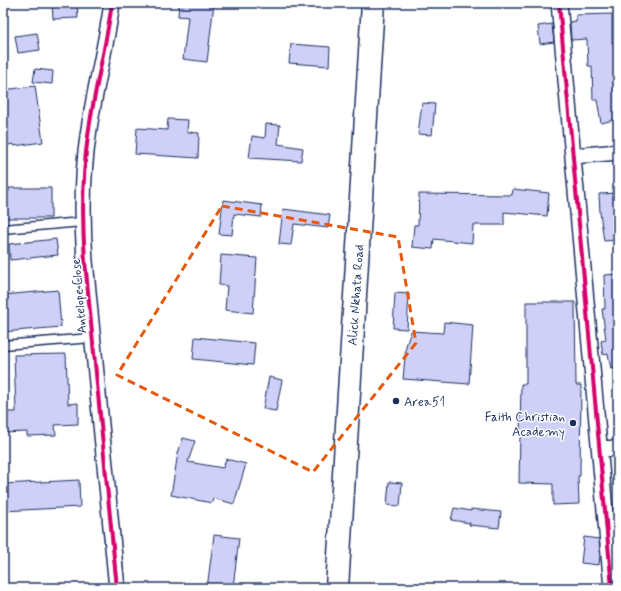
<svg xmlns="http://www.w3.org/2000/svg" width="621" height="591" viewBox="0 0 621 591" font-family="Mynerve,sans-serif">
	<rect width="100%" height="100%" fill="#fff"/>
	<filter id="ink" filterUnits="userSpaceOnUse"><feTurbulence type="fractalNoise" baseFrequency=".025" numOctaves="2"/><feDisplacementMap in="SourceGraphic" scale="8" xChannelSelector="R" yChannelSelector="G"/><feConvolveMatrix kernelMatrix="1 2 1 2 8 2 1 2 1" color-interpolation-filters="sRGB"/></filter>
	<g filter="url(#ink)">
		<!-- building -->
		<path fill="#cfd0f8" stroke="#1b2f5e" d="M52,3h25l1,15 -25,1z
			M179,3h35l-7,59 -24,-3 5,-42 -10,-1z
			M612,14v29h6v76l-17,4 -4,-23h-4l-1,-34h-4l-1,-27 -16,1 -1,-18 6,-1v-6z
			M552,24l2,18 -14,2 -2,-18z
			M37,33l3,17 -22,3 -3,-17z
			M291,44l39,3 -1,19 -40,-3z
			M35,69l18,2 -1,13 -19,-2z
			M35,86l8,56 -29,4v-2l-11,2v-56z
			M422,103l13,1 -3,31 -14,-1z
			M168,119l20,1 -1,12 12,1 -1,25 -63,-4 2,-26 30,2z
			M266,124l14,1 -2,19 25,4 -2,13 -52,-3 3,-22 13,2z
			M9,188h42v30h-48v-27h6z
			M513,189l36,4 -2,23 -43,-4v13h-31l-1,18 -38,-4 -1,10 -21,-2 2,-22h4l1,-31 93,1z
			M618,193v47l-14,1 -4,-28 -1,-19z
			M223,200l39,5 -1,12 -27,-3 -2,21 -13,-1z
			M283,209l47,6 -2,13 -34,-4 -3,21 -12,-1z
			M56,239l2,16 -48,5 -1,-16z
			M221,255l36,3 -4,55 -28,-3 2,-24 -8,-1z
			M618,274v94l-7,1 -3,-15 -5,1 -2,-14 5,-1 -4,-31h3l-1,-34z
			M58,290l3,37 -58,5v-37z
			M395,293l14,1 -2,35 -14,-1z
			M526,302h49l1,83h5l-1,91h-2l1,28 -26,1v-21l-34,-1 2,-99h5z
			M444,322l29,3 -4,59 -66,-5 3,-33 5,-15 32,2z
			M195,337l60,6 -2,22 -60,-6z
			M66,354l2,50 10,-1v21l-23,1 1,10 -29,1v-4l-24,1v-21h13l-2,-57z
			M269,377l13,3 -6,31 -13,-2z
			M183,438l12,3 -7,21 35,6 3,-9 20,5 -12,40 -21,-6 -1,5 -41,-8 7,-42z
			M79,480l1,27 -77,4v-27z
			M389,482l13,1 -2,23 -13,-1z
			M454,508l17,3v-2l30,3 -2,16 -30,-3 1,-2 -19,-3z
			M214,535l25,3 -6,50h-26z
			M584,537l15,2 1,15 -1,11 -18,-2z"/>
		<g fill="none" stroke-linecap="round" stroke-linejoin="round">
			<!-- lane casing -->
			<g stroke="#1b2f5e" stroke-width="11">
				<path id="lane" d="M3,229l79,-7
					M3,345l89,-7"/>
			</g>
			<!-- street casing -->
			<g stroke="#1b2f5e" stroke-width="18">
				<path id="street" d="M112,3c-6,44 -18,88 -24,133 -6,41 -6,83 -3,125l32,327
					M559,3l53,585
					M573,156l45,-4
					M600,449l18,-1"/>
			</g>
			<!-- secondary casing -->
			<g stroke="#1b2f5e" stroke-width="25">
				<path id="secondary" d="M337,588l36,-585"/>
			</g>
			<!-- lane -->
			<use href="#lane" stroke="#fff" stroke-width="8"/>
			<!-- street -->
			<use href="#street" stroke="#fff" stroke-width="15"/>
			<!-- secondary -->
			<use href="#secondary" stroke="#fff" stroke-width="22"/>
			<!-- cycleway casing -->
			<g stroke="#fff" stroke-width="6">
				<path id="cycleway" d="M112,3c-6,44 -18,88 -24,133 -6,41 -6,83 -3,125l32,327
					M559,3l53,585"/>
			</g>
			<!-- cycleway -->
			<use href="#cycleway" stroke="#d6006c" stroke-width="4"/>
		</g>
	</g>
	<!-- marked area -->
	<path fill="none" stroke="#e8590c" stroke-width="3" stroke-dasharray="8 5" stroke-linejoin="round" d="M222,206l176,31 18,106 -103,129 -196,-97z"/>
	<!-- markers -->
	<g fill="#1b2f5e" stroke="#fff" stroke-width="1.5">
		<circle cx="396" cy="401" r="4"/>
		<circle cx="573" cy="423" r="4"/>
	</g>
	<g text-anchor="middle" stroke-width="3" stroke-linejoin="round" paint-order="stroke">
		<!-- street labels -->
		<g font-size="13" fill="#1b2f5e" stroke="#fff">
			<text transform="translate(355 295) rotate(-86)" y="5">Alick Nkhata Road</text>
			<text transform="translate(78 296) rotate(-95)" y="5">Antelope Close</text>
		</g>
		<!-- poi labels -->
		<g font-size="13" fill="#1b2f5e" stroke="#fff" text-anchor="start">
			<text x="404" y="406">Area51</text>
			<text x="565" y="421" text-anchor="end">Faith Christian<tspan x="565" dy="15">Academy</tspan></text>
		</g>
	</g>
	<!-- margin -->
	<rect width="621" height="591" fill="none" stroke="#fff" stroke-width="16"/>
	<rect x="8" y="8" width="605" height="575" fill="none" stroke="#1b2f5e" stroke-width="1.5" filter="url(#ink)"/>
</svg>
